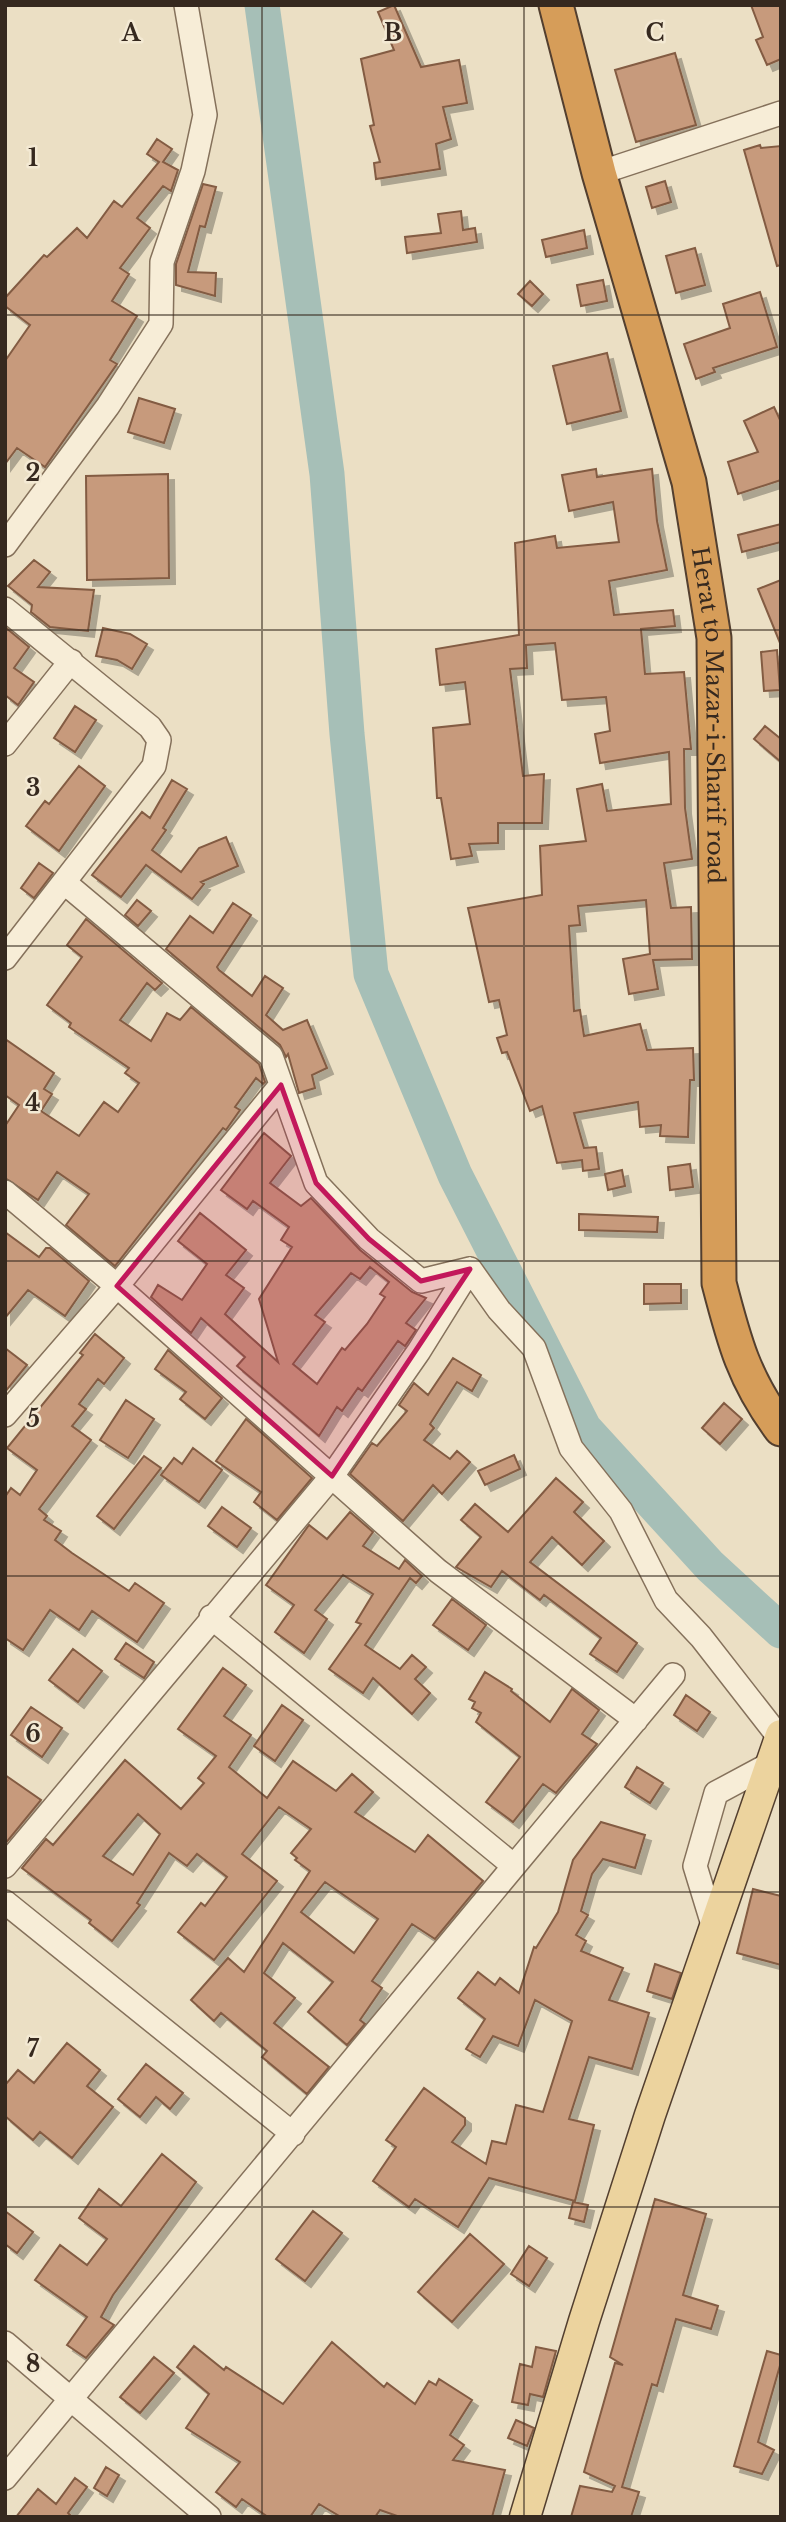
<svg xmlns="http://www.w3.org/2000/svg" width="786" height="2522" viewBox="0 0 786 2522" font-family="'Libre Baskerville',serif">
	<defs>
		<filter id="shadow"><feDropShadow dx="6" dy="6" stdDeviation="0" flood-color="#0004"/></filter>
	</defs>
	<rect width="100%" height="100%" fill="#ebdfc4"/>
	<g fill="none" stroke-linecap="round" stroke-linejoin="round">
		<!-- river -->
		<path stroke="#a6bfb7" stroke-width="35" d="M262,5l65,469 20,260 24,240 84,201 129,253 126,138 71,65"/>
	</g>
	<!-- building -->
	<path fill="#c79a7c" stroke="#835b43" stroke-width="2" fill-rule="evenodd" filter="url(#shadow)" d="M394,5l27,62 38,-7 8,43 -24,4 8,32 -15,5 4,25 -64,10 -2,-16 6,-1 -10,-36 4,-1 -13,-66 33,-9 -16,-38z
		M751,5h30v54l-14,6 -11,-25 7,-3z
		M675,53l21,72 -60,17 -21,-72z
		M157,139l15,10 -9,13 15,8 -7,21 -8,-5 -26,32 13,10 -30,40 9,6 -17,27 25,15 -27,44 7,4 -72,103 -28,-19 -12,16v-103l25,-36 -25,-19v-8l39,-43 3,2 30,-29 10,10 27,-37 8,6 37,-45 -12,-8z
		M760,145l1,3 20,-2v119l-4,1 -33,-116z
		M665,181l6,21 -19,6 -6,-21z
		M203,184l13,3 -11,40 -5,-1 -12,46 28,1 -1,23 -39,-11v-21z
		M461,211l2,19 12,-2 2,14 -70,11 -2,-16 36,-4 -3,-19z
		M584,230l3,18 -41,9 -4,-17z
		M695,248l10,37 -29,8 -10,-37z
		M603,280l4,21 -26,5 -4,-21z
		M530,281l13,13 -11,12 -14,-12z
		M760,292l17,55 -64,21 2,4 -19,7 -12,-35 46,-16 -7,-24z
		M607,353l14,58 -54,13 -14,-58z
		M139,398l36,11 -11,34 -36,-11z
		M774,407l7,15v58l-43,14 -10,-32 30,-10 -14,-31z
		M596,469l1,8 55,-8 5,52 10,49 -58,11 5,34 59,-5 2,16 -34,3 4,45 39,-2 7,77h-7l1,59 7,51 -28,4 7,45 20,-1 1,52 -39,1 5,29 -29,5 -6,-35 27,-5 -4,-54 -68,6 2,19 -11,1 5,85 6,-1 4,26 56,-12 7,26 46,-2 1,32h-4l-2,57 -28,-1 1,-11 -21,2 -2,-25 -64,11 10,35 12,-1 3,22 -16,2 -1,-11 -25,3 -15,-57 -12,5 -23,-59 -5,1 -5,-15 10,-3 -8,-35 -10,2 -21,-94 74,-13 -2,-49 46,-5 -9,-52 25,-5 5,27 64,-7 -2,-52 -69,11 -5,-29 15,-3 -4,-34 -44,3 -7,-57 -29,2 1,23 -17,1 13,107 21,-2 -2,49h-44v20l-29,1 3,12 -21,3 -10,-61h-4l-4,-70 37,-4 -5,-42 -25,3 -4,-36 83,-14 -4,-92 40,-7 2,12 62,-6 -6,-40 -44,9 -7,-36z
		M168,474l1,104 -82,2 -1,-104z
		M781,524v18l-39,10 -4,-17z
		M34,560l16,12 -12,15 56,3 -6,41 -38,-4 -19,-15 1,-7 -24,-19z
		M781,580v63h-1l-22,-54z
		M5,627l24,20 -15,21 20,14 -16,23 -13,-10z
		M103,628l27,6 17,10 -15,25 -15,-9 -21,-4z
		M777,650l3,40 -16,1 -3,-39z
		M75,706l21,14 -21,32 -21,-14z
		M765,726l16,13v23l-27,-23z
		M79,766l26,20 -46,65 -33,-25 19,-25 4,3z
		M172,780l15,9 -24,39 3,2 -14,20 29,22 18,-24 27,-11 12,29 -37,16 3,2 -12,15 -46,-34 -25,32 -29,-22 50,-63 8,6z
		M39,863l14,10 -19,25 -13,-10z
		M137,900l14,11 -13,15 -13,-11z
		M233,903l18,12 -34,52 2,3 33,26 13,-20 18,12 -17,27 17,15 24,-10 20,48 -15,7 3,13 -16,5 -11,-39 -2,3 -6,-12 -114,-96 24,-33 23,17z
		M86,919l76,64 -7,7 -8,-7 -27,37 31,21 16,-28 13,7 11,-13 68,57 6,18 -2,2 -7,-6 -21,29 5,3 -14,20 -3,-2 -108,138 -49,-41 23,-31 -32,-22 -19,28 -33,-22v-52l14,-21 -14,-10v-56l49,34 -10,16 8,5 -11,17 38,25 25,-34 14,10 21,-29 -14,-10 4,-5 -60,-41 2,-4 -24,-18 35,-48 -15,-12z
		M264,1133l27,23 -21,27 31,23 10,-8 49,52 52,42 14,6 -20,25 10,7 -11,16 -7,-5 -36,50 -4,-3 -16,23 -5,-4 -18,29 -82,-70 8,-9 -44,-39 -10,15 -40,-36 7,-12 24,15 25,-36 -29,-23 22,-28 46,37 -20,25 18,13 -19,26 53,48 -19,-63 33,-52 -11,-7 8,-13 -36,-26 -6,8 -26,-19zM370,1267l19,15 -9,12 5,3 -18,27 -22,26 -3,-2 -25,36 -24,-20 32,-42 -10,-7 36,-42 9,6z
		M690,1164l3,23 -23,3 -2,-23z
		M622,1170l3,16 -17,4 -3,-16z
		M579,1214l79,3 -1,15 -78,-2z
		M5,1232l34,25 7,-9h4l39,33 -24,35 -37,-26 -23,28z
		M644,1284h37v19l-37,1z
		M95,1334l29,24 -20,26 -6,-5 -19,25 7,5 -14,17 19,14 -52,69 8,7 -3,4 17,11 -6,9 17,13 57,38 6,-8 29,20 -27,39 -45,-31 -13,19 -29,-20 -27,40 -18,-12v-141l6,-9 9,7 17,-25 -30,-22 76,-93 -3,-2z
		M5,1348l22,17 -22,27z
		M168,1350l54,48 -17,21 -25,-20 6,-7 -31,-23z
		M453,1358l28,17 -9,16 -15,-9 -27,42 4,4 -10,12 26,19 7,-8 13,11 -28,32 -9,-9 -30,36 -53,-47 22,-31 5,3 30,-35 -8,-6 15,-22 14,12z
		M126,1400l28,19 -26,39 -28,-18z
		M724,1403l18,16 -22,25 -18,-16z
		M246,1419l66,59 -35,42 -23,-18 7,-10 -45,-31z
		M193,1448l29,22 -23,32 -38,-27 13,-17 8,6z
		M514,1455l6,14 -35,16 -7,-14z
		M144,1456l17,12 -47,61 -17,-13z
		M556,1478l27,24 -9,10 30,29 -22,24 -30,-28 -22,25 107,81 -20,29 -27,-18 11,-16 -57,-43 -4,5 -38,-29 -11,16 -35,-20 25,-30 -20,-17 14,-16 33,28z
		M222,1507l29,21 -14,19 -29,-21z
		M350,1512l23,20 -10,14 36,23 6,-9 17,16 -6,7 -6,-5 -45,67 35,24 12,-14 14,12 -11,12 15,14 -18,21 -39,-36 -10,15 -34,-24 32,-45 -5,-2 17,-28 -30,-19 -28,35 12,9 -23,34 -29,-21 19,-27 -28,-20 43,-60 18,14z
		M452,1599l34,26 -18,25 -35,-25z
		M126,1643l28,19 -10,16 -29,-19z
		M73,1649l29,22 -24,31 -29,-22z
		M223,1668l23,17 -22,31 27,19 -22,32 38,31 26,-37 43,30 16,-17 21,18 -18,20 60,40 13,-17 55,46 -48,58 -23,-15 -40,57 10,7 -22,32 5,4 -18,21 -39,-33 25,-30 -50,-39 -19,30 31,25 -21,25 55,44 -22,27 -45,-37 5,-6 -46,-38 -7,8 -23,-21 37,-42 16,14 66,-101 -15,-11 2,-2 -6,-5 20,-24 -32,-22 -37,47 35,27 -63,79 -36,-28 23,-29 4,3 22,-29 -30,-23 -10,12 -18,-13 -32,50 3,2 -28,36 -23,-18 2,-3 -69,-52 24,-29 7,6 72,-85 56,49 23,-26 -6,-5 18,-22 -38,-27zM138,1814l22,20 -27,41 -30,-19zM325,1882l53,37 -24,34 -53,-41z
		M485,1672l27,17 -1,2 39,31 22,-33 27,21 -17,24 15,10 -41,49 -13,-9 -30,38 -27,-20 34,-45 -44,-35 5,-9 -9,-5 3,-6 -6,-3z
		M686,1695l24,17 -13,19 -23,-16z
		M282,1705l21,15 -28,41 -21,-15z
		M31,1707l31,21 -20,29 -31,-22z
		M637,1767l26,16 -13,20 -25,-16z
		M5,1775l36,25 -36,44z
		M601,1822l44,13 -10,33 -32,-9 -11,15 -11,37 7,4 -12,20 10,6 -5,10 42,17 -14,32 40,13 -17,56 -43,-12 -20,62 25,6 -19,76 -86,-23 -31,49 -43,-28 -6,8 -36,-26 23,-34 -10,-7 38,-52 41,30v7l-13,17 34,22 6,-23 14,3 10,-39 27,7 29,-91 -37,-21 -17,46 -25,-10 -13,21 -14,-8 19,-30 -27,-21 20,-26 17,13 5,-7 19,15 15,-46 2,1 22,-36 15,-52z
		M753,1889l28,7v69l-44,-12z
		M655,1964l26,9 -9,26 -25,-8z
		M67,2043l33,27 -13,16 26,21 -41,51 -32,-26 -7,8 -28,-24v-31l13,-15 16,13z
		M146,2064l37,29 -13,16 -14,-12 -16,20 -22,-18z
		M162,2154l34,28 -83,113 -12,22 13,8 -28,33 -19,-13 20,-28 -52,-37 25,-35 27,20 20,-26 -28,-21 20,-29 22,17z
		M655,2199l51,15 -23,81 35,11 -7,23 -35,-10 -19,67 -5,-2 -30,103 17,5 -8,25h-60l9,-31 32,6 3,-6 -31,-14 31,-109 8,2 -13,-8z
		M573,2202l15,3 -4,17 -15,-4z
		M5,2211l28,21 -16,21 -12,-9z
		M313,2211l29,22 -37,48 -29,-22z
		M470,2234l34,30 -52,58 -34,-30z
		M529,2246l18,12 -18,28 -18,-12z
		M332,2342l52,45 3,-4 28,21 14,-23 7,4 3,-6 33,21 -22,35 14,10 -11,15 52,10 -13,47h-92l-20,-7 -5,7h-34l-22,-13 -9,13h-42l-26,-18 -6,8 -20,-15 24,-30 -54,-34 23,-34 -32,-27 17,-21 30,24 2,-3 57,37z
		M536,2347l20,4 -13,46 -13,-3 -2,11 -16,-3 8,-38 12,3z
		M767,2351l14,4v7l-23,80 16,8 -12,24 -28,-8z
		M154,2357l20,16 -34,40 -20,-16z
		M516,2420l18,8 -7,18 -19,-8z
		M106,2467l13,8 -12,21 -13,-8z
		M75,2478l12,9 -19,26 4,4h-56l22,-28 18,15z"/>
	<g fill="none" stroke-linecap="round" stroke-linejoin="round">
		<!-- minor casing -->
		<g stroke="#85715b" stroke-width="26">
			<path id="minor" d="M599,173l182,-60
				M5,545l103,-139 53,-82 1,-62 31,-91 12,-56 -19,-110
				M5,609l145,118 9,13 -5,26 -149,192
				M5,744l66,-83
				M65,883l206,173 45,127 53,56 52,42 49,-12
				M5,1192l112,94 321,285 198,149
				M470,1269l29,41 35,38 37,100 50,63 45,89 35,37 78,100
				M5,1415l112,-129 164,-201
				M211,1617l303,249
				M5,1866l327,-390 87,-125 51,-82
				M5,1902l288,232
				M714,1928l-19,-62 21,-73 54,-29
				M5,2343l204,174
				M5,2478l668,-803"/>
		</g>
		<!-- major casing -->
		<g stroke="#533f2f" stroke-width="33">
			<path id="major" d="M525,2517l59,-196 66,-206 131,-380"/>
		</g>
		<!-- highway casing -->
		<g stroke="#533f2f" stroke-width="37">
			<g id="highway">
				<path id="s1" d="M556,5l43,168 90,309 25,156 5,645c15,58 25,97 62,146"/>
			</g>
		</g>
		<!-- minor -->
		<use href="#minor" stroke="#f7edd7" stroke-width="23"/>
		<!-- major -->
		<use href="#major" stroke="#ecd39e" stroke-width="30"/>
		<!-- highway -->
		<use href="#highway" stroke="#d69d59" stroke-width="33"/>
	</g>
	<!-- marked area -->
	<path fill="#c2185b" fill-opacity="0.2" stroke="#c2185b" stroke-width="5" stroke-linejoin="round" d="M281,1085l35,98 53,56 52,42 49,-12 -138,207 -215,-190z"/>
	<!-- grid -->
	<path fill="none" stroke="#36291f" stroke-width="2" stroke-opacity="0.55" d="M262,5v2512M524,5v2512M5,315h776M5,630h776M5,946h776M5,1261h776M5,1576h776M5,1892h776M5,2207h776"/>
	<g text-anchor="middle" stroke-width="5" stroke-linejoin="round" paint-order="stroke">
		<!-- street labels -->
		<g font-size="23" fill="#36291f" stroke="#f3e9d3">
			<text dy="8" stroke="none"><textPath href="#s1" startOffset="730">Herat to Mazar-i-Sharif road</textPath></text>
		</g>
	</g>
	<g font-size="23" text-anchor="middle" font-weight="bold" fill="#36291f" stroke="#f3e9d3" stroke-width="5" stroke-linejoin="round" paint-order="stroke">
		<text x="131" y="41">A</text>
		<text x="393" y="41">B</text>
		<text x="655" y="41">C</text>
		<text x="33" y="166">1</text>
		<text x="33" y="481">2</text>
		<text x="33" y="796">3</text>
		<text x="33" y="1111">4</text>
		<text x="33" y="1427">5</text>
		<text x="33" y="1742">6</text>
		<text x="33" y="2057">7</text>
		<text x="33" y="2372">8</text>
	</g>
	<!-- border -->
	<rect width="786" height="2522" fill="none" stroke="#36291f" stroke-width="14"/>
</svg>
